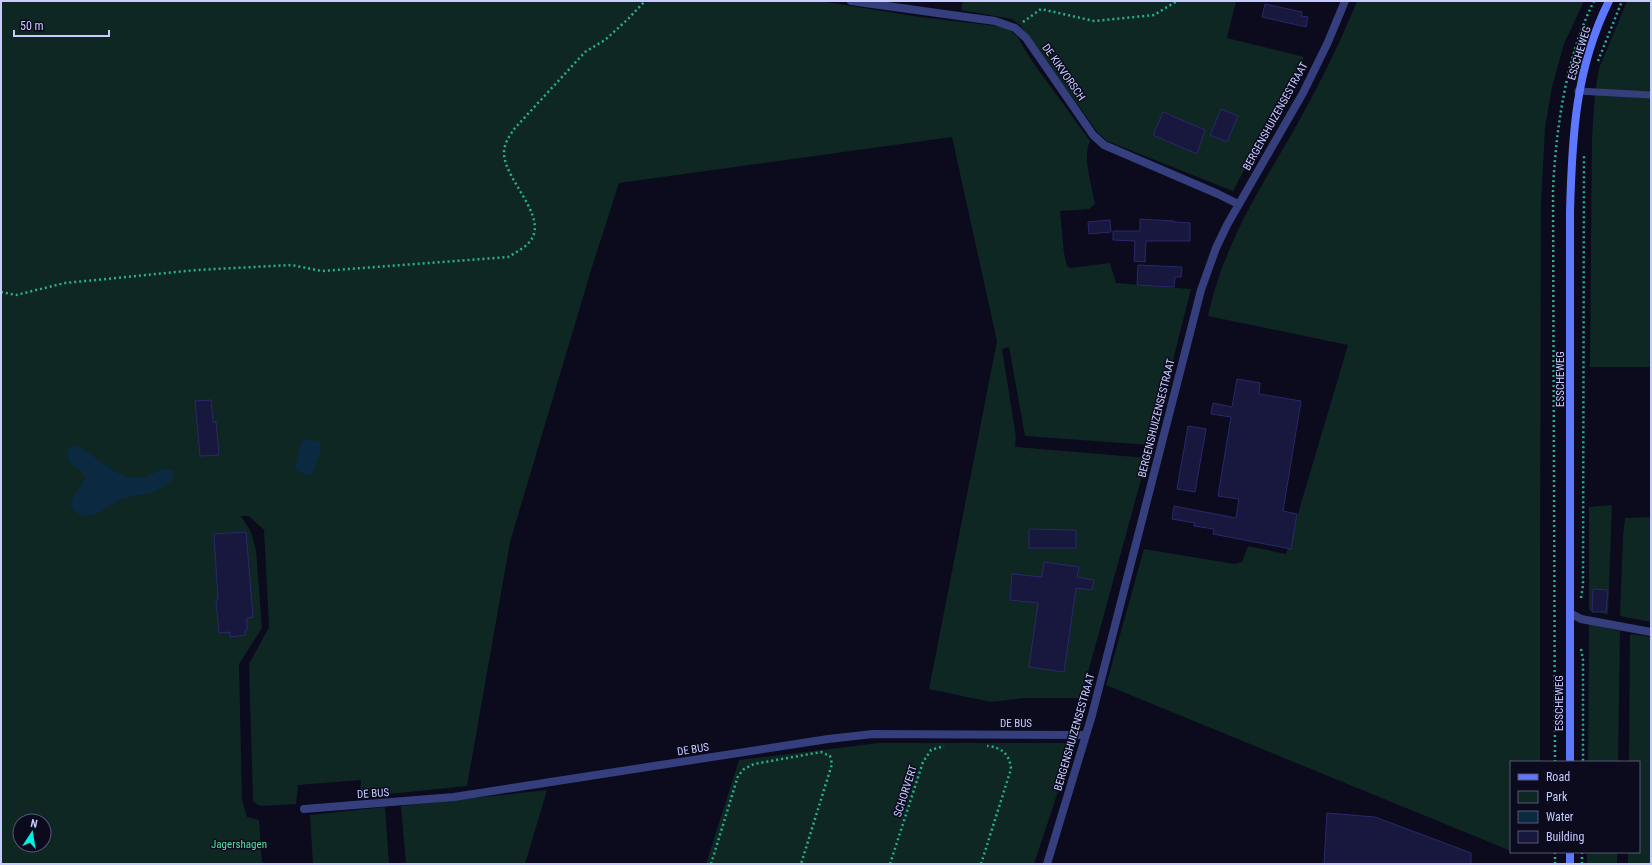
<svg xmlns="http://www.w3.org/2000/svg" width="1652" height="865" viewBox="0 0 1652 865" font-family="'Roboto Condensed',sans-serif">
	<rect width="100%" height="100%" fill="#0b0b1d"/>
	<!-- green -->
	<path fill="#0e2722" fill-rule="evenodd" d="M1,1h819l100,16 85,10 12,9 15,25 58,80c-8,16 2,45 5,63l-6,5 -29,2 4,42 3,13 4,2 39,-5 6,20 75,6 -30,119 -11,37 -125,-9 -16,-89 -7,2 14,88 -1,10 132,11 -66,240h-58l-32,4 -62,-13 68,-348 -45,-204 -333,46 -27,84 -82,275 -43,244 -107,11 1,-17 -63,5 -2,19 -33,2 -5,-1 -5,-4 -4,-137 20,-37 -5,-97 -15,-14h-8l10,16 5,18 6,78 -23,36 3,136 5,17 12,3 3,44h-261zM20,821h24v24h-24z
		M963,1h273l-9,37 77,19 -71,134 -126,-50 -9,-8 -78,-108 -8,-6 -51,-9z
		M1357,1h227l-20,43 -12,43 -7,41 -4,78 -1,364v192h-29v89l-405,-166 38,-136 91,15 7,-2 6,-16 38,8 62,-209 -140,-29c5,-20 10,-40 18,-58 17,-43 41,-82 64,-121 25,-44 48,-89 67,-136z
		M1627,1h24v366h-61l2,-230 3,-45 4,-24z
		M1612,505l-4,109 -19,-4v-103z
		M1651,517v105l-31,-6 3,-79 2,-19z
		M1589,624l31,7 -2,131h-30z
		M1630,634l21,3v227h-23v-12h11v-90h-10z
		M879,743h195l-40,121h-328l33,-104z
		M547,790l-22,74h-119l-5,-58z
		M385,807l4,57h-76l-3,-49z
		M1587,852h30v12h-30z"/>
	<!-- water -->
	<path fill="#0b2a41" d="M306,439l14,3 1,8 -9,24 -7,1 -10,-7 6,-25z
		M75,445c21,9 37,32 62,33 15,1 23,-15 37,-7l-2,9 -10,8 -15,6 -24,4 -28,16 -10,3 -10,-5 -5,-7c3,-10 10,-17 15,-26l-3,-8c-9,-5 -15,-9 -15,-21z"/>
	<!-- building -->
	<path fill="#18173e" stroke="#2a286b" d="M1265,4l37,8 -1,4 7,1 -2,10 -44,-10z
		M1221,109l17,7 -11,26 -17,-7z
		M1163,112l42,18 -8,24 -44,-19z
		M1140,219l34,2v1l16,1v18h-44l-1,21 -11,-1 1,-20 -22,-1v-9h27z
		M1110,220l1,12 -22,2 -1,-12z
		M1138,265l44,2 -1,10h-6l-1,10 -37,-2z
		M1237,379l23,4 -1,11 42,7 -18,110 14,3 -6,35 -78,-15 1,-5 -20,-3 1,-3 -23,-4 2,-13 62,12 3,-19 -21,-3 13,-79 -20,-3 2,-11 19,4z
		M211,400l2,22h3l3,33 -19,1 -5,-55z
		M1188,426l18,3 -11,63 -18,-3z
		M1029,529l47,1v18h-47z
		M246,532l7,85 -6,1v13h-2v4l-15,2v-5l-11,1 -3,-33h2l-4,-66z
		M1044,562l35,5 -2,10 17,3 -2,10 -16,-2 -12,84 -35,-5 9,-64 -28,-3 2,-26 30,3z
		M1593,589l15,1 -2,22h-14z
		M1327,813l48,4 96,36v11h-147z"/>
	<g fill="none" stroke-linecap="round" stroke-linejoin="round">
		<!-- path -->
		<path stroke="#2ab090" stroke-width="2.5" stroke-dasharray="2 3" stroke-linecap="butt" d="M1023,22l18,-13 53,12 60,-6 23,-14
			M1598,61l24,-60
			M1,292l15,3 49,-12 132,-13 94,-5 31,6 186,-14c5,-3 11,-6 16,-10 33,-24 -20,-65 -20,-94 0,-10 6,-18 11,-25l70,-76 20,-12 23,-21 17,-18
			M1581,598l2,-13 1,-430
			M1581,649l2,11v102
			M1555,762l-2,-572c3,-62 13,-133 41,-189
			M711,864l27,-88 6,-7 10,-5 67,-12 9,4 2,8 -31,100
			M890,864l33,-102 8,-12 13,-4
			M981,864l30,-95c-1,-14 -9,-22 -24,-23
			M1555,864v-12
			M1582,864v-12"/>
		<!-- lane -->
		<path stroke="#353f7d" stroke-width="7" d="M1578,91l73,4"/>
		<!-- street -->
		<path stroke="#353f7d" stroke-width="8" d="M851,1l144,20 20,7 11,10 67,97 11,10 114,49 20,10
			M1570,613l11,6 70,13
			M304,809l150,-12 374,-58 45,-5 213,1
			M1047,864l45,-149 109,-425 15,-42 11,-23 76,-132 25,-51 17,-41"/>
		<!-- secondary -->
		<path stroke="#5e77ff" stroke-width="8" d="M1570,762v-550c2,-74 5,-143 39,-211
			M1570,864v-12"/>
	</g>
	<g text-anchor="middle" stroke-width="3" stroke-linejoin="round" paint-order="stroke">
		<!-- street labels -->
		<g font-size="11" fill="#c7cbff" stroke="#0b0b1d">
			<text transform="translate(1579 53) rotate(-73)" y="4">ESSCHEWEG</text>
			<text transform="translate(1064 72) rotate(55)" y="4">DE KIKVORSCH</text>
			<text transform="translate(1275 116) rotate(-61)" y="4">BERGENSHUIZENSESTRAAT</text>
			<text transform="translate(1560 379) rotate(-90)" y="4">ESSCHEWEG</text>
			<text transform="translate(1156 418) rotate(-76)" y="4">BERGENSHUIZENSESTRAAT</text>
			<text transform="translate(1559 703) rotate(-90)" y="4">ESSCHEWEG</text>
			<text x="1016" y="727">DE BUS</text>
			<text transform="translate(1074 732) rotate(-74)" y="4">BERGENSHUIZENSESTRAAT</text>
			<text transform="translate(693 749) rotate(-9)" y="4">DE BUS</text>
			<text transform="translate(905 791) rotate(-72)" y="4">SCHORVERT</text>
			<text transform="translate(373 793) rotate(-4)" y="4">DE BUS</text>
		</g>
		<!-- park labels -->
		<g font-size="11" fill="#52e0a3" stroke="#0b0b1d">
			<text x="239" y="848">Jagershagen</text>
		</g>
	</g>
	<!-- border -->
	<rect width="1652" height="865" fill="none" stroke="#c7cbff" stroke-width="4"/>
	<!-- legend -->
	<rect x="1510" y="761" width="130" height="92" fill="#0b0b1d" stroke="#565877"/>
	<rect x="1518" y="774" width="20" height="6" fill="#5e77ff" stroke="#565877"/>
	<text x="1546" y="781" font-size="12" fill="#c7cbff">Road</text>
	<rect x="1518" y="791" width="20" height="12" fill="#0e2722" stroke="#565877"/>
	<text x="1546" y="801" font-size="12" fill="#c7cbff">Park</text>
	<rect x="1518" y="811" width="20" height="12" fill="#0b2a41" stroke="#565877"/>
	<text x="1546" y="821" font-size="12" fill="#c7cbff">Water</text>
	<rect x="1518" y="831" width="20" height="12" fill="#18173e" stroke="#565877"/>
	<text x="1546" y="841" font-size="12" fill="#c7cbff">Building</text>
	<!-- north arrow -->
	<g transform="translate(32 833) rotate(12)"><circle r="19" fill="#0b0b1d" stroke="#565877"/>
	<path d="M0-3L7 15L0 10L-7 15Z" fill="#00f2df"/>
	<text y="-6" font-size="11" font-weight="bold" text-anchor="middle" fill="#c7cbff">N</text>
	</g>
	<!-- scale -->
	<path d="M14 30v6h95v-6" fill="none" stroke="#c7cbff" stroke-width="2"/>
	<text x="20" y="30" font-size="12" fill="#c7cbff" stroke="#0b0b1d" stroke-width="3" paint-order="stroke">50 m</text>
</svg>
